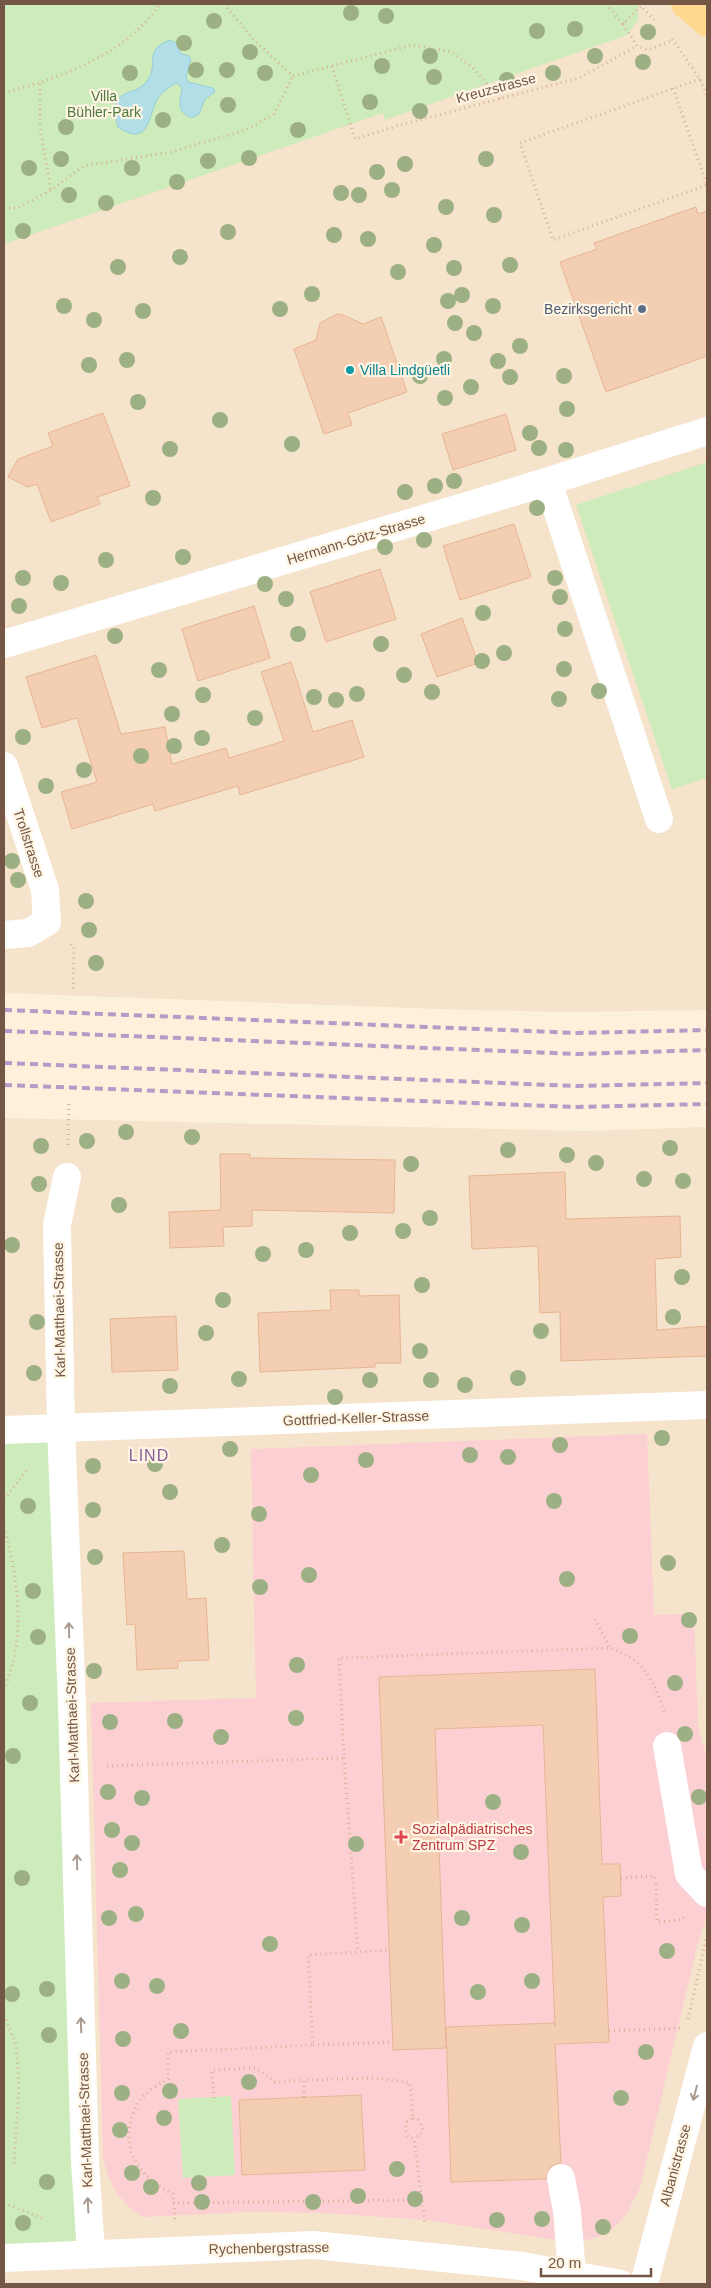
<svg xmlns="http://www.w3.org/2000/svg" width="711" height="2288" viewBox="0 0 711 2288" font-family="Helvetica,sans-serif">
	<rect width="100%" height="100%" fill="#fdf1dc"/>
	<!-- residential -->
	<path fill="#f5e3cb" d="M4,4h703v1006l-138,2 -102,-2 -463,-17z
		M4,1118l582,13 121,-4v1157h-703z"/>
	<!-- medical -->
	<path fill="#fccfd3" d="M647,1434l7,181 40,-1 4,113 9,31v157l-10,31 -57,242 -13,25 -13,15 -16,9 -16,4 -26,-1 -128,-20 -103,-7 -78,-1 -104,5 -14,-10 -13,-15 -7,-14 -6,-19 -12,-456 165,-5 -5,-249z"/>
	<!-- green -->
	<path fill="#cdebbb" d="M4,4h634v16l-11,15 -242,85 -2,-7 -379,131z
		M707,462v316l-35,11 -96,-284z
		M61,1427l30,826 -87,5v-828z
		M231,2096l4,79 -52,3 -5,-79z"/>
	<!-- water -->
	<path fill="#b1dee7" stroke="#97cdd9" d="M170,40l8,4 2,9 9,3 2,4 -5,17 2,5 25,6 2,4 -10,7 -6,15 -8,4c-15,-8 -11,-15 -9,-30l-5,-5c-7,3 -15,9 -19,15 -10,16 -8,51 -40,29 -12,-42 16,-28 29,-46 13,-18 -5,-30 23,-41z"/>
	<!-- building -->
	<path fill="#f4ceb3" stroke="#e7b592" d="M696,207l2,7 9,-3v145l-101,36 -46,-130 37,-13 -3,-6z
		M337,314l6,1 20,9 18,-7 26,75 -59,21 4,12 -28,9 -30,-85 22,-9 4,-17z
		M103,413l27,73 -33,11 3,7 -49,18 -14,-38 -9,3 -20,-10 10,-18 35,-13 -5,-13z
		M506,414l10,36 -63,20 -11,-36z
		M514,524l17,53 -71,23 -17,-54z
		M380,569l16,50 -70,23 -16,-50z
		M254,606l16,52 -72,23 -16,-52z
		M462,618l16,45 -41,14 -16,-43z
		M96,655l25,79 44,-7 7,37 54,-16 3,10 55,-17 -23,-69 30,-10 22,70 39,-12 12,37 -124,38 -2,-9 -83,25 -2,-7 -81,25 -11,-37 36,-10 -20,-64 -35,10 -16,-51z
		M220,1154h30v4l145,2 -1,53 -142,-3v16l-29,1 1,19 -54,2 -1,-36 52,-2z
		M565,1172l1,47 114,-3 1,41 -26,2 2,71 50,-4v30l-146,5 -1,-49 -20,1 -2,-67 -66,3 -3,-73z
		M330,1290h29v6l40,-1 2,68h-26v4l-115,5 -2,-59 73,-3z
		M176,1316l2,54 -66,2 -2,-53z
		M184,1551l3,48 19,-1 3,62 -31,1v7l-41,2 -2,-46 -8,1 -4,-72z
		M595,1669l7,195h18l1,32 -18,1 6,145 -54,2 6,119 -10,3 -5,13 -95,3 -5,-155 108,-4 1,3 -12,-301 -108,4 11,319 -53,2 -14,-373z
		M361,2095l4,75 -123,5 -3,-75z"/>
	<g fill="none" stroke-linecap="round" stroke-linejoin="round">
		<!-- path -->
		<path stroke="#d8b297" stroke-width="3" stroke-dasharray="1 4" stroke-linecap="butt" d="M224,4l29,35 40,37 119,-31 40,7 21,16 28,31
			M606,4l17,20 18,-18 13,14
			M623,24l14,22 11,4 25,-10
			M672,39l28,40 7,17
			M332,66l23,73 45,-14 179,-47 58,-32
			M700,79l-180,64 33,97 154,-55
			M40,84v43l11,63
			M673,88l34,97
			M4,93c56,-15 123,-39 156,-89
			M4,208h14l33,-18 33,-24 87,-14 75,-22 28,-16 19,-38
			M71,944l3,3 -1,43
			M68,1145l1,-44
			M4,1499l24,-30
			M4,1527c14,52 23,110 0,161
			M595,1619l15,29
			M344,1758l14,194
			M107,1766l237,-8 -5,-100 271,-10c34,11 44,32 55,66
			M621,1878l34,-2v2
			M656,1884l1,38 24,-2 3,-3
			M4,2015l12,29 3,42 -5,79
			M688,2019l19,-84
			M609,2031l71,-3
			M313,2045l80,-3
			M304,2097v-17l71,-2 35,5 3,35 -6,4 -2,7 3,8 6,2 11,85
			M214,2098l-2,-28 44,-2 19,14 29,-2
			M413,2118l5,2 5,8 -2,6 -7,5
			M4,2203l40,16
			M173,2203l248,-3
			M175,2219l-2,-25c-37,-18 -57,-51 -35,-91 6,-10 20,-18 30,-24v-27l145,-7 -5,-90 81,-5"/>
		<!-- minor -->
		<path stroke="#fff" stroke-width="28" d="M548,482l111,337
			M4,644l513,-153 190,-60
			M4,766l41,124 2,32 -19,11 -24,2
			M67,1177l-10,48 4,202 11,278 13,457 6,91
			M4,1430l703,-25
			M667,1746l22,128 18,19
			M561,2178l6,33 5,64
			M4,2258l309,-13 209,21 99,18
			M644,2284l63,-238"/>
		<!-- major -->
		<path stroke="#ffd992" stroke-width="28" d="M685,4l22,19"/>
		<!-- rail -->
		<path stroke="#b39cc5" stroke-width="4" stroke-dasharray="8 5" stroke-linecap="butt" d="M4,1010l574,23 129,-3
			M4,1031l574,23 129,-4
			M4,1063l572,23 131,-3
			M4,1085l571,22 132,-3"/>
	</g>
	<!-- trees -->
	<g fill="#9cb084">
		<circle cx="351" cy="13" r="8"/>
		<circle cx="386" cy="16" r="8"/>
		<circle cx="214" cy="21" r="8"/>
		<circle cx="575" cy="29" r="8"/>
		<circle cx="537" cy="31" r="8"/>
		<circle cx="648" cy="32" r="8"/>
		<circle cx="184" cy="43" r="8"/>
		<circle cx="250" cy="52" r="8"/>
		<circle cx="430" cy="56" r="8"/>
		<circle cx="595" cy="56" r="8"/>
		<circle cx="643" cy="62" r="8"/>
		<circle cx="382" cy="66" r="8"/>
		<circle cx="196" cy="70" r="8"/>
		<circle cx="227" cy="70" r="8"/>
		<circle cx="130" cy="73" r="8"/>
		<circle cx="265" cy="73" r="8"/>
		<circle cx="553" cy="73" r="8"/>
		<circle cx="434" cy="77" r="8"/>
		<circle cx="507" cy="80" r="8"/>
		<circle cx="370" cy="102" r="8"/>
		<circle cx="228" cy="105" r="8"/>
		<circle cx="420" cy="111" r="8"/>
		<circle cx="163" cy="120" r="8"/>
		<circle cx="66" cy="127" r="8"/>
		<circle cx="298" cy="130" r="8"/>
		<circle cx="249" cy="158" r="8"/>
		<circle cx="61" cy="159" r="8"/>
		<circle cx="486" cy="159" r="8"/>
		<circle cx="208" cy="161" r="8"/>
		<circle cx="405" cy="164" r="8"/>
		<circle cx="29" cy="168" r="8"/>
		<circle cx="132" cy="168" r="8"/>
		<circle cx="377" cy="172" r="8"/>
		<circle cx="177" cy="182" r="8"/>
		<circle cx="392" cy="190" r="8"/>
		<circle cx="341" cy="193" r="8"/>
		<circle cx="69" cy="195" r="8"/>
		<circle cx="359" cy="195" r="8"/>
		<circle cx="106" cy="203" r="8"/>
		<circle cx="446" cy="207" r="8"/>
		<circle cx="494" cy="215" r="8"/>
		<circle cx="23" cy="231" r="8"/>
		<circle cx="228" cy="232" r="8"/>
		<circle cx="334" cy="235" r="8"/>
		<circle cx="368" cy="239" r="8"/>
		<circle cx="434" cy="245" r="8"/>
		<circle cx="180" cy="257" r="8"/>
		<circle cx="510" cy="265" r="8"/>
		<circle cx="118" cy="267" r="8"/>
		<circle cx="454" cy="268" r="8"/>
		<circle cx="398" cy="272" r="8"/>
		<circle cx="312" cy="294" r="8"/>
		<circle cx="462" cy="295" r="8"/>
		<circle cx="448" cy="301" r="8"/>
		<circle cx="64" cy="306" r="8"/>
		<circle cx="493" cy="306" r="8"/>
		<circle cx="280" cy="309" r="8"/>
		<circle cx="143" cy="311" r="8"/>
		<circle cx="94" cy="320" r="8"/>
		<circle cx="455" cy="323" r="8"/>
		<circle cx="474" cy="333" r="8"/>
		<circle cx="520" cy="346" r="8"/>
		<circle cx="444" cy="359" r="8"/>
		<circle cx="127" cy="360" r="8"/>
		<circle cx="498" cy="361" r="8"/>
		<circle cx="89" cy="365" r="8"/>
		<circle cx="420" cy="376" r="8"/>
		<circle cx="564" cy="376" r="8"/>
		<circle cx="510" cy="377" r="8"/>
		<circle cx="471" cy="387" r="8"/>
		<circle cx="445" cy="398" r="8"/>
		<circle cx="138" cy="402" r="8"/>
		<circle cx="567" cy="409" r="8"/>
		<circle cx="220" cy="420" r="8"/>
		<circle cx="530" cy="433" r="8"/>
		<circle cx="292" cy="444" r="8"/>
		<circle cx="539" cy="448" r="8"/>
		<circle cx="170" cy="449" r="8"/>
		<circle cx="566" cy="450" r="8"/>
		<circle cx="454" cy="481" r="8"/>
		<circle cx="435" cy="486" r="8"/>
		<circle cx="405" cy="492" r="8"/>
		<circle cx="153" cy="498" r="8"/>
		<circle cx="537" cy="508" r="8"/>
		<circle cx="424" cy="540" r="8"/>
		<circle cx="385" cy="547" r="8"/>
		<circle cx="183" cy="557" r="8"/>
		<circle cx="106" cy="560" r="8"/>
		<circle cx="23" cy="578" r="8"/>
		<circle cx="555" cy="578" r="8"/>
		<circle cx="61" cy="583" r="8"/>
		<circle cx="265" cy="584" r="8"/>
		<circle cx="560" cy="597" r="8"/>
		<circle cx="286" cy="599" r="8"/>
		<circle cx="19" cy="606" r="8"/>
		<circle cx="483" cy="613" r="8"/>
		<circle cx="565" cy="629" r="8"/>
		<circle cx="298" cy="634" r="8"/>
		<circle cx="115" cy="636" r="8"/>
		<circle cx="381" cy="644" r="8"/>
		<circle cx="504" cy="653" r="8"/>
		<circle cx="482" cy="661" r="8"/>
		<circle cx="564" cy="669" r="8"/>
		<circle cx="159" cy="670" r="8"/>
		<circle cx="404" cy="675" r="8"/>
		<circle cx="599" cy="691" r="8"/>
		<circle cx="432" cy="692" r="8"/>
		<circle cx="357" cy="694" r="8"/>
		<circle cx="203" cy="695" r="8"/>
		<circle cx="314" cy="697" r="8"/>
		<circle cx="559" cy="699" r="8"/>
		<circle cx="336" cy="700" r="8"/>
		<circle cx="172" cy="714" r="8"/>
		<circle cx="255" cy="718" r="8"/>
		<circle cx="23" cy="737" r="8"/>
		<circle cx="202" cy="738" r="8"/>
		<circle cx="174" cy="746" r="8"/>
		<circle cx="141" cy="756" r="8"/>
		<circle cx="84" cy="770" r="8"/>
		<circle cx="46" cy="786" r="8"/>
		<circle cx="12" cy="861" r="8"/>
		<circle cx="18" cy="880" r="8"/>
		<circle cx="86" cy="901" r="8"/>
		<circle cx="89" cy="930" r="8"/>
		<circle cx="96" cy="963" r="8"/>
		<circle cx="126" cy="1132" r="8"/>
		<circle cx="192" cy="1137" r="8"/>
		<circle cx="87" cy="1141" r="8"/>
		<circle cx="41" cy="1146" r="8"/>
		<circle cx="670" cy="1148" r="8"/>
		<circle cx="508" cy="1150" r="8"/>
		<circle cx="567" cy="1155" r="8"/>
		<circle cx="596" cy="1163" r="8"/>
		<circle cx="411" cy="1164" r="8"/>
		<circle cx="644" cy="1179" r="8"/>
		<circle cx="683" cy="1181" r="8"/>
		<circle cx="39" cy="1184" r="8"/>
		<circle cx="119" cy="1205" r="8"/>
		<circle cx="430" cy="1218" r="8"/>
		<circle cx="403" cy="1231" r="8"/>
		<circle cx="350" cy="1233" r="8"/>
		<circle cx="12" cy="1245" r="8"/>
		<circle cx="306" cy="1250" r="8"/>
		<circle cx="263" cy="1254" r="8"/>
		<circle cx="682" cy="1277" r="8"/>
		<circle cx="422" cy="1285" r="8"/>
		<circle cx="223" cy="1300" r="8"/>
		<circle cx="673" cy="1317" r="8"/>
		<circle cx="37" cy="1322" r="8"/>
		<circle cx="541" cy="1331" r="8"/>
		<circle cx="206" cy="1333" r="8"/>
		<circle cx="420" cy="1351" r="8"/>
		<circle cx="34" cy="1373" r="8"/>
		<circle cx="518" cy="1378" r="8"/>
		<circle cx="239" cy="1379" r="8"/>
		<circle cx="370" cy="1380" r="8"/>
		<circle cx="431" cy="1380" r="8"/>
		<circle cx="465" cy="1385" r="8"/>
		<circle cx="170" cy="1386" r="8"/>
		<circle cx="335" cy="1397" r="8"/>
		<circle cx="662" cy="1438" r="8"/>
		<circle cx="560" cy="1445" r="8"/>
		<circle cx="230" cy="1449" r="8"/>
		<circle cx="470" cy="1455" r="8"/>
		<circle cx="508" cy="1457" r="8"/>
		<circle cx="366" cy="1460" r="8"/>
		<circle cx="155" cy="1464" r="8"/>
		<circle cx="93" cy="1466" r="8"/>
		<circle cx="311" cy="1475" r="8"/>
		<circle cx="170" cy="1492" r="8"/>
		<circle cx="554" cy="1501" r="8"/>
		<circle cx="28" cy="1506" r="8"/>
		<circle cx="93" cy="1510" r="8"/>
		<circle cx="259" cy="1514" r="8"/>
		<circle cx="222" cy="1545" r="8"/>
		<circle cx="95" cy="1557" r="8"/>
		<circle cx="668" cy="1563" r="8"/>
		<circle cx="309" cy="1575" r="8"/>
		<circle cx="567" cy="1579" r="8"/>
		<circle cx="260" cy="1587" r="8"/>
		<circle cx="33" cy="1591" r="8"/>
		<circle cx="689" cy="1620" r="8"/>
		<circle cx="630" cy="1636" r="8"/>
		<circle cx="38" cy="1637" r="8"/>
		<circle cx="297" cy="1665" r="8"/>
		<circle cx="94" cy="1671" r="8"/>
		<circle cx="675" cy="1683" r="8"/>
		<circle cx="30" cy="1703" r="8"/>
		<circle cx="296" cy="1718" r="8"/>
		<circle cx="175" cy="1721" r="8"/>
		<circle cx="110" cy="1722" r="8"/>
		<circle cx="685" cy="1734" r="8"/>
		<circle cx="221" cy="1737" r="8"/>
		<circle cx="13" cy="1756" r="8"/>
		<circle cx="108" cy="1792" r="8"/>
		<circle cx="699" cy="1797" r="8"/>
		<circle cx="142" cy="1798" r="8"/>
		<circle cx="493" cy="1802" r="8"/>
		<circle cx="112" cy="1830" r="8"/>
		<circle cx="132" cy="1843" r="8"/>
		<circle cx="356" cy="1844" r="8"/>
		<circle cx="521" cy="1852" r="8"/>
		<circle cx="120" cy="1870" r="8"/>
		<circle cx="22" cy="1878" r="8"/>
		<circle cx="136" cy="1914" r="8"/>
		<circle cx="109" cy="1918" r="8"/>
		<circle cx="462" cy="1918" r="8"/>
		<circle cx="522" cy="1925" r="8"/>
		<circle cx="270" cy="1944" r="8"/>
		<circle cx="667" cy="1951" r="8"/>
		<circle cx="122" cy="1981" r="8"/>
		<circle cx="532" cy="1981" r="8"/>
		<circle cx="157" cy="1986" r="8"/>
		<circle cx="47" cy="1989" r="8"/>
		<circle cx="478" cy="1992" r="8"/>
		<circle cx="12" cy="1994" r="8"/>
		<circle cx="181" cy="2031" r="8"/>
		<circle cx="49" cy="2035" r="8"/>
		<circle cx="123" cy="2039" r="8"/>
		<circle cx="646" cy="2052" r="8"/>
		<circle cx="249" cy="2082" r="8"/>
		<circle cx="170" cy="2091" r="8"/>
		<circle cx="122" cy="2093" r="8"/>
		<circle cx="621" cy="2098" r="8"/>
		<circle cx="164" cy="2118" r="8"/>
		<circle cx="120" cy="2130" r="8"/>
		<circle cx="397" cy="2169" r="8"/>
		<circle cx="132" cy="2173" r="8"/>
		<circle cx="47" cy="2182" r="8"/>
		<circle cx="199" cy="2183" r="8"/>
		<circle cx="151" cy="2187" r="8"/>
		<circle cx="358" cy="2196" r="8"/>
		<circle cx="415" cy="2199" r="8"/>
		<circle cx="202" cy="2202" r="8"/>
		<circle cx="313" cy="2202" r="8"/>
		<circle cx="542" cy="2219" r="8"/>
		<circle cx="497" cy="2220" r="8"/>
		<circle cx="23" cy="2223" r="8"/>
		<circle cx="603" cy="2227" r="8"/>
	</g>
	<!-- one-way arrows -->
	<defs><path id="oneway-shaft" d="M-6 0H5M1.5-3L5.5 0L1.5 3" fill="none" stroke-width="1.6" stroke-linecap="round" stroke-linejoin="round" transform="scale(1.25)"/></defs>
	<g stroke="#ab9a8f">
		<use href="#oneway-shaft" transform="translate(69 1630) rotate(-92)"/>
		<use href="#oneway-shaft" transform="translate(77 1862) rotate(-92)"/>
		<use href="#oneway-shaft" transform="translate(81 2025) rotate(-92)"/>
		<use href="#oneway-shaft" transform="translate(695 2093) rotate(105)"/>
		<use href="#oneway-shaft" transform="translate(88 2205) rotate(-93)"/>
	</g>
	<!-- markers -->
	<circle fill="#5c6f8a" stroke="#fff5e4" stroke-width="2" cx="642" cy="309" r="5"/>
	<circle fill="#0f9aa8" stroke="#fff5e4" stroke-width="2" cx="350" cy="370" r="5"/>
	<path fill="#e0444e" stroke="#fff5e4" stroke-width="2" d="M398.5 1829.5h5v5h5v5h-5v5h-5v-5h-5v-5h5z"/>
	<g text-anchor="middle" stroke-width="4.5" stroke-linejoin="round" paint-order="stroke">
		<!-- street labels -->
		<g font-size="14" fill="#735645" stroke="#fff5e4">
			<text transform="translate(496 88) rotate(-15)" y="5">Kreuzstrasse</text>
			<text transform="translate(356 539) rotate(-17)" y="5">Hermann-Götz-Strasse</text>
			<text transform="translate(29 843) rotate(72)" y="5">Trollstrasse</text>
			<text transform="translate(59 1310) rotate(-91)" y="5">Karl-Matthaei-Strasse</text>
			<text transform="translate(356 1418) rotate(-2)" y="5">Gottfried-Keller-Strasse</text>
			<text transform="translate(72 1715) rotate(-92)" y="5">Karl-Matthaei-Strasse</text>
			<text transform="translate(85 2120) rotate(-92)" y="5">Karl-Matthaei-Strasse</text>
			<text transform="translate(675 2165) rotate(-75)" y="5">Albanistrasse</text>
			<text transform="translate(269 2248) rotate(-1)" y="5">Rychenbergstrasse</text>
		</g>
		<!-- park labels -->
		<g font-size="14" fill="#4d7a3c" stroke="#fff5e4">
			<text x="104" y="101">Villa<tspan x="104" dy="16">Bühler-Park</tspan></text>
		</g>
		<!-- service labels -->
		<g font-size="14" fill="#4e5e75" stroke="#fff5e4" text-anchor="end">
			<text x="632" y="314">Bezirksgericht</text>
		</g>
		<!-- culture labels -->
		<g font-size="14" fill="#0d838f" stroke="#fff5e4" text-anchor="start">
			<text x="360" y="375">Villa Lindgüetli</text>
		</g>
		<!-- health labels -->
		<g font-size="14" fill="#be3a42" stroke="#fff5e4" text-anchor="start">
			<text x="412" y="1834">Sozialpädiatrisches<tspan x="412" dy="16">Zentrum SPZ</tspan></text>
		</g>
		<!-- quarter labels -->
		<g font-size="16" letter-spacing="1" fill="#865f97" stroke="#fff5e4">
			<text x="149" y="1461">LIND</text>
		</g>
	</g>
	<!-- border -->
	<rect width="711" height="2288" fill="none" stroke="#735645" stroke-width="10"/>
	<!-- scale -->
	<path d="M541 2268v8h110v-8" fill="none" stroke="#735645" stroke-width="2.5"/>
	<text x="548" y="2268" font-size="15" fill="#735645" stroke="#fff5e4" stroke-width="4" paint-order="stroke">20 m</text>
</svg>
